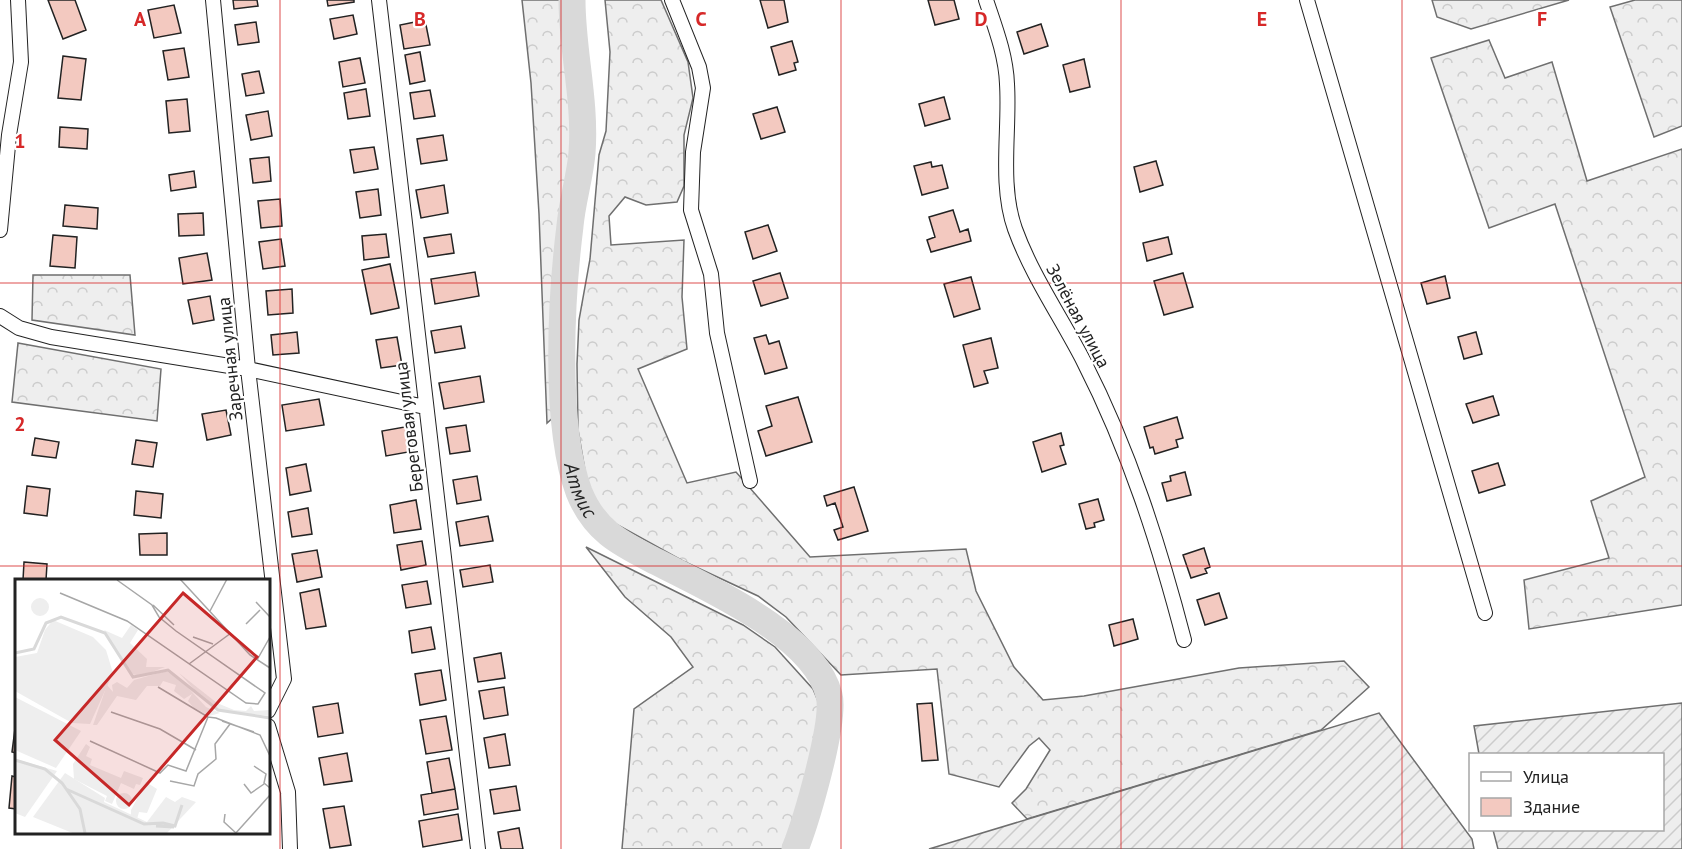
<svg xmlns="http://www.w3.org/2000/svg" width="1682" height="849" viewBox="0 0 1682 849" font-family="'PT Sans',sans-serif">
	<defs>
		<pattern id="forest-crowns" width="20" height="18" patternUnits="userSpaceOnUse" patternTransform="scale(1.5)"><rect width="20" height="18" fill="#eee"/><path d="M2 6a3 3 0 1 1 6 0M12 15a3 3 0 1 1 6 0" fill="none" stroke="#ccc"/></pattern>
		<pattern id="garden-furrows" width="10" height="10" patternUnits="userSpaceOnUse" patternTransform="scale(1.5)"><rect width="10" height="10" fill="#eee"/><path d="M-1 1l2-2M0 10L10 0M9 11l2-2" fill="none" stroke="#ccc"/></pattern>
	</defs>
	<rect width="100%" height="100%" fill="#fff"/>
	<!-- forest -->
	<path fill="url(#forest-crowns)" stroke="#6f6f6f" stroke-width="1.5" d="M522,0h42l7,41 -2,41 7,52 -5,29 1,41 -12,39 -5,56 2,115 -10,9 -8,-209 -8,-131z
		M605,0h56l27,62 5,36 -9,37v51l-7,16 -31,3 -21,-8 -16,19 2,29 73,-5 -2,57 5,52 -49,20 49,114 49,-11 74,85 156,-8 10,42 38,76 29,33 41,-4 155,-28 105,-7 25,26 -48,43 -294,89 -15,-16 14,-14 24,-39 -11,-12 -10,8 -30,41 -50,-13 -12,-105 -96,6 -55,-58 -28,-21 -75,-35 -78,-43 -10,-12 -7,-18 -10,-58 -1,-66 2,-44 11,-61 9,-104 7,-24 4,-79z
		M1432,0h137l-98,29 -34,-12z
		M1635,0h47v126l-28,11 -44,-130z
		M1489,40l16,38 47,-16 35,119 95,-32v456l-153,24 -5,-49 85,-22 -18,-57 54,-24 -90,-273 -66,24 -58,-170z
		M33,275h97l5,60 -103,-15z
		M18,343l143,26 -4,52 -145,-19z
		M586,547l157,78 32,22 38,42 10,24v11l-13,40 -3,29 -24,56h-161l12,-140 59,-42 -22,-30 -46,-40z"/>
	<!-- garden -->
	<path fill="url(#garden-furrows)" stroke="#6f6f6f" stroke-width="1.5" d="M1682,703v146h-184l-5,-19h169v-76h-183l-5,-28z
		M1379,713l93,126 2,10h-545z"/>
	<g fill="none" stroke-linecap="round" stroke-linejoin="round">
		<!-- river -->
		<path stroke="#d9d9d9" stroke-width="27" id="s1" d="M572,0c0,51 14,101 10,153 -2,24 -10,49 -12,73 -9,72 -16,199 9,266 16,40 43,52 78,70 52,27 157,73 172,133 7,26 -23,126 -34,154"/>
	</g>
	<!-- building -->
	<path fill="#f3c9c0" stroke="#222" stroke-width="1.5" d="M48,0h27l11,30 -23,9z
		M233,0h24l1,6 -24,3z
		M327,0h27v2l-26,4z
		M760,0h24l4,22 -20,6z
		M928,0h26l5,19 -24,6z
		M174,5l7,28 -27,5 -6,-28z
		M353,15l4,19 -23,5 -4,-20z
		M425,20l5,25 -26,4 -4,-24z
		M256,22l3,20 -21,3 -3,-20z
		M1041,24l7,22 -24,8 -7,-22z
		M792,41l6,21 -4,1 2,7 -17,5 -8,-28z
		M184,48l5,29 -21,3 -5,-29z
		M420,52l5,29 -15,3 -5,-29z
		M63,56l23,3 -5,41 -23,-2z
		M360,58l5,25 -22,4 -4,-25z
		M1084,59l6,28 -20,5 -7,-27z
		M259,71l5,22 -18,3 -4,-22z
		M366,89l4,27 -22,3 -4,-26z
		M430,90l5,26 -21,3 -4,-26z
		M944,97l6,22 -25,7 -6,-22z
		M187,99l3,32 -21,2 -3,-32z
		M777,107l8,25 -24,7 -8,-25z
		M268,111l4,25 -21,4 -5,-25z
		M60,127l28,2 -1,20 -28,-2z
		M443,135l4,25 -26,4 -4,-25z
		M374,147l4,22 -24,4 -4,-23z
		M269,157l2,24 -18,2 -3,-24z
		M1156,161l7,24 -23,7 -6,-25z
		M931,162l1,5 10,-2 6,23 -26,7 -8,-29z
		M194,171l2,16 -25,4 -2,-16z
		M444,185l4,28 -27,5 -5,-28z
		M378,189l3,26 -21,3 -4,-26z
		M280,199l2,27 -21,2 -3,-27z
		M65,205l33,3 -1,21 -34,-3z
		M953,210l7,22 8,-3 3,12 -40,11 -4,-12 8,-3 -6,-20z
		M203,213l1,22 -25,1 -1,-22z
		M768,225l9,26 -24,8 -8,-27z
		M386,234l3,23 -25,3 -2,-24z
		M451,234l3,19 -26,4 -4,-19z
		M53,235l24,2 -2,31 -25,-2z
		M1168,237l4,17 -25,7 -4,-18z
		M281,239l4,27 -22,3 -4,-27z
		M207,253l5,27 -29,4 -4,-26z
		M390,264l9,44 -28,6 -9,-44z
		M475,272l4,24 -44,8 -4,-25z
		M780,273l8,25 -27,8 -8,-25z
		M1183,273l10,34 -29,8 -10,-34z
		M1445,276l5,22 -23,6 -6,-21z
		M971,277l9,32 -26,8 -10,-33z
		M292,289l1,24 -25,2 -2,-24z
		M210,296l4,24 -21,4 -5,-24z
		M461,326l4,22 -30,5 -4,-22z
		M297,332l2,21 -26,2 -2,-20z
		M1476,332l6,22 -18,5 -6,-22z
		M766,335l3,9 10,-3 8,27 -22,6 -11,-36z
		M397,337l5,28 -21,3 -5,-28z
		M991,338l7,30 -14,3 4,12 -14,4 -11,-42z
		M480,376l4,26 -40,7 -5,-26z
		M1493,396l6,19 -26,8 -7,-19z
		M798,397l14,45 -46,14 -8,-25 14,-5 -6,-20z
		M319,399l5,26 -38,6 -4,-26z
		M226,410l5,25 -24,5 -5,-26z
		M1177,417l6,21 -7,2 2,7 -23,7 -2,-7 -3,1 -6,-21z
		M466,425l4,26 -20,3 -4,-26z
		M410,426l4,25 -28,5 -4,-25z
		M1061,433l3,12 -4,1 6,18 -24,8 -9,-30z
		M35,438l24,4 -3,16 -24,-3z
		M136,440l21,3 -4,24 -21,-3z
		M1498,463l7,22 -26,8 -7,-22z
		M306,464l5,27 -21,4 -4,-27z
		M1185,472l6,23 -24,6 -5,-18 9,-2 -1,-5z
		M477,476l4,24 -24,4 -4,-24z
		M27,486l23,3 -3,27 -23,-3z
		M854,487l14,44 -30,9 -4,-10 9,-3 -8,-24 -8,3 -3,-10z
		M136,491l27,3 -2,24 -27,-3z
		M1098,499l6,21 -10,3 1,4 -9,2 -7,-25z
		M416,500l5,29 -27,4 -4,-28z
		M308,508l4,26 -20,3 -4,-25z
		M488,516l5,25 -33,5 -4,-24z
		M167,533v22h-27l-1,-21z
		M422,541l4,24 -25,5 -4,-25z
		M1204,548l6,19 -5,2 2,4 -16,5 -8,-23z
		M317,550l5,27 -25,5 -5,-28z
		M24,562l23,2 -1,16h-23z
		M490,565l3,17 -30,5 -3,-17z
		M427,581l4,23 -25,4 -4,-23z
		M319,589l7,37 -20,3 -6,-36z
		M1219,593l8,25 -22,7 -8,-25z
		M1133,619l5,20 -24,7 -5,-21z
		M431,627l4,22 -23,4 -3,-22z
		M501,653l4,25 -27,4 -4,-24z
		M441,670l5,30 -26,5 -5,-31z
		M504,687l4,28 -24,4 -5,-28z
		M338,703l5,30 -25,4 -5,-30z
		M932,703l6,57 -16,1 -5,-57z
		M446,716l6,34 -26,4 -6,-34z
		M16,721v32l-4,-1z
		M505,734l5,31 -21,3 -5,-30z
		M347,753l5,28 -28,4 -5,-27z
		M449,758l6,31 -23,4 -5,-31z
		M12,776l4,1v32l-7,-1z
		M516,786l4,24 -26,4 -4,-24z
		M455,789l3,20 -34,6 -3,-20z
		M344,806l7,39 -21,3 -7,-39z
		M458,814l4,26 -39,7 -4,-26z
		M519,828l4,21h-22l-3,-17z"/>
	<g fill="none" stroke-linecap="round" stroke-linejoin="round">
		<!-- street casing -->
		<g stroke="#222" stroke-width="16">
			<path id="street" d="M213,0l35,369 36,310 -16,32
				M379,0l99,849
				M672,0l27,67 4,21 -10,64 -2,58 20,64 6,59 33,148
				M986,0c9,27 20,55 21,84 3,46 -8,100 8,145 17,47 46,88 69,133 45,88 75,182 100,278
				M1307,0l178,613
				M0,230l9,-95 12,-73 -3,-62
				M0,316l19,12 32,9 197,32 177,38
				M268,726l20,66 2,57"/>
		</g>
		<!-- street -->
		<use href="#street" stroke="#fff" stroke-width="14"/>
	</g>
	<!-- grid -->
	<path fill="none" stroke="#d62828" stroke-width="1.5" stroke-opacity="0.55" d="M280,0v849M561,0v849M841,0v849M1121,0v849M1402,0v849M0,283h1682M0,566h1682"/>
	<g text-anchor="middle" stroke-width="4.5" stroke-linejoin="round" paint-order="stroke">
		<!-- street labels -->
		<g font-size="18" fill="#222" stroke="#fff">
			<text transform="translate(1078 316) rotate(62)" y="6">Зелёная улица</text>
			<text transform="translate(230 359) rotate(-96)" y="6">Заречная улица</text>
			<text transform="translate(409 427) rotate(-97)" y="6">Береговая улица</text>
		</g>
		<!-- water labels -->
		<g font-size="20" font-style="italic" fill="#222" stroke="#fff">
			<text dy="7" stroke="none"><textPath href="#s1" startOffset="494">Атмис</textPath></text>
		</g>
	</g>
	<!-- overview -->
	<g transform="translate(15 579)">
		<rect width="255" height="255" fill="#fff"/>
		<path d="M16 28a9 9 0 1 1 18 0a9 9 0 1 1-18 0ZM116,46l7,5 -8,13 17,16 -1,8h19l-23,9 -11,-2 -27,-44 18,8zM151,92l15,9 25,27 14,6 -11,3 -16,-9 -5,-6 4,-7 -8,5 -10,-8 2,-6 -13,-4 -3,5h-13l-11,14 -19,-4 -20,29h-4l14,-40 6,7 -1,-7 5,-3 10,6 7,-8zM164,94l38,30 17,7 12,1 5,-5 3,5 16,-1v6l-49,-5 -19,-13zM71,165l4,3 -4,9 6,3 -2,6 31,13 3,-7 19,7 -3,7 -4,-1 -2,5 -13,-6 -9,21 -7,-3 2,-5 -33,-17 -1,-15zM131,203l11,7 -10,24 -8,-1 -2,7 -6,-3v-6zM101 222a8 8 0 1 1 16 0a8 8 0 1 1-16 0Z" fill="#eee"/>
		<path d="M0,180l42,12 -32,46 -10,-4zM50,194l40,25 -1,4 43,20 19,-25 9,5 7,-5 14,5 -30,32h-91l-42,-17z" fill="#eee"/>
		<path d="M38,41l40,17 13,13 7,23 -23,51 -18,-1 -57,-32v-34l22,-4 8,-23zM0,118l66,34 -25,37 -41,-18z" fill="#eee"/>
		<path fill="none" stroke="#d9d9d9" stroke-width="3" d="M0,74l19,-4 12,-26 15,-6 44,16 28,44 35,-7 50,40 52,8M0,181l30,9 17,14 18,26 5,24M51,210l78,35 19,-1 12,3 7,-21M141,247l18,1"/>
		<path fill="none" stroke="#a7a7a7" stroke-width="1.5" d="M165,0l70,76 20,13M45,14l67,28 119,82 12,1 7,-11 -89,-62 -17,-14 -7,-12 -35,-25M241,23l14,15M138,26l21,20M195,32l17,-32M231,45l14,-14M178,58l20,7M242,81l13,-23M174,85l42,-31M143,108l50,30M96,133l49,17 36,21M207,142l32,11M75,162l70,32 8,-8 18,6 22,-54 8,1 44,17 10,21M239,187l12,8 -2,9 6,5M155,202l24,5 4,-12 18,-15 -1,-15 15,-20M229,205l7,9 13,-9M210,235l-1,8 12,11M220,255l35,-39"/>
		<path fill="#c62828" fill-opacity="0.15" stroke="#c62828" stroke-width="3" d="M168,14l74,64 -128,148 -74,-65z"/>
		<rect width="255" height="255" fill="none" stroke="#222" stroke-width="3"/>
	</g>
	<g font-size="20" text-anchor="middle" font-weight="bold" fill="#d62828" stroke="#fff" stroke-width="4.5" stroke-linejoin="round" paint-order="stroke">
		<text x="140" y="26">A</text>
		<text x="420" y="26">B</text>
		<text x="701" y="26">C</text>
		<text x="981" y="26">D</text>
		<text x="1262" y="26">E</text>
		<text x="1542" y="26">F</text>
		<text x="20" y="148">1</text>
		<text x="20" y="431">2</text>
	</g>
	<!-- legend -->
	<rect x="1469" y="753" width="195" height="78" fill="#ffffff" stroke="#a7a7a7" stroke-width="1.5"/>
	<rect x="1481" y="772" width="30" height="9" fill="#ffffff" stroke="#a7a7a7" stroke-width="1.5"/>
	<text x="1523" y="783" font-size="18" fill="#222222">Улица</text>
	<rect x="1481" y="798" width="30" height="18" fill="#f3c9c0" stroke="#a7a7a7" stroke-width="1.5"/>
	<text x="1523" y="813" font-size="18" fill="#222222">Здание</text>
</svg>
